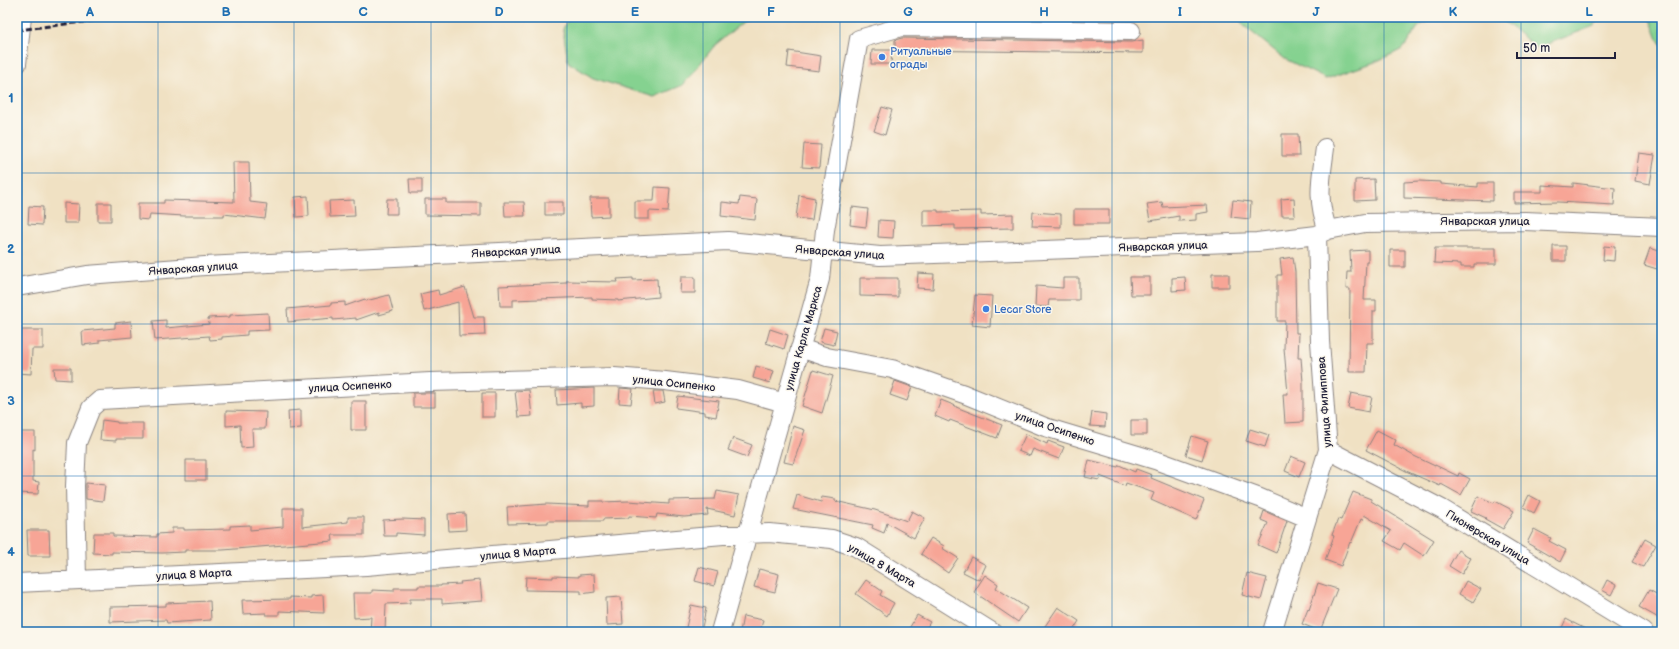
<svg xmlns="http://www.w3.org/2000/svg" width="1679" height="649" viewBox="0 0 1679 649" font-family="'Balsamiq Sans',sans-serif">
	<rect width="100%" height="100%" fill="#fbf7ec"/>
	<filter id="ink" filterUnits="userSpaceOnUse"><feTurbulence type="fractalNoise" baseFrequency=".025" numOctaves="2"/><feDisplacementMap in="SourceGraphic" scale="8" xChannelSelector="R" yChannelSelector="G"/><feConvolveMatrix kernelMatrix="1 2 1 2 8 2 1 2 1" color-interpolation-filters="sRGB"/></filter>
	<filter id="wash" filterUnits="userSpaceOnUse"><feTurbulence type="fractalNoise" baseFrequency=".012" numOctaves="4" result="noise"/><feDisplacementMap in="SourceGraphic" scale="16" xChannelSelector="R" yChannelSelector="G"/><feGaussianBlur stdDeviation="0.9" result="paint"/><feColorMatrix in="noise" values="0 0 0 0 0 0 0 0 0 0 0 0 0 0 0 0 0 1.4 0 .05"/><feComposite in="paint" operator="in"/></filter>
	<g filter="url(#wash)">
		<rect width="100%" height="100%" fill="#f0e1c3"/>
		<!-- green -->
		<path fill="#85d290" stroke="#547a66" d="M569,17h180l-34,28 -32,40 -29,12 -61,-19 -25,-16 -5,-33z
			M1239,17h195l-16,10 -15,22 -28,13 -49,17 -41,-20 -42,-34z
			M1499,17h101l-6,9 -57,22z
			M1649,17h13v28l-2,-2z"/>
		<g id="blocks">
			<!-- building -->
			<path fill="#f7a596" d="M902,38l229,4 12,-2v13l-248,-3v-10z
				M872,50h20l-1,14h-20z
				M789,51l32,5 -2,15 -32,-4z
				M882,107l10,3 -7,25 -11,-4z
				M1282,134h16l1,22h-17z
				M804,144l17,1 -2,23 -17,-1z
				M1639,153l16,2 -5,29 -15,-3z
				M233,162h16l1,40 17,2 -2,15 -41,-5v2h-40l-34,-2 -1,6 -11,-1v-16h26v-3l70,2z
				M409,179h13v14h-12z
				M1374,179l1,21 -20,1v-21z
				M1419,181l22,1v2l37,3v-4h15v18l-89,-3v-16z
				M1573,183l42,5 -1,17 -56,-3 -44,1v-11h28v-7l31,2z
				M655,187l15,1 -2,24 -19,-1v8h-14v-18h19z
				M799,195l16,3 -3,22 -16,-2z
				M308,196l1,20 -13,1 -1,-20z
				M740,197l17,2 -2,21 -34,-4 1,-14 17,2z
				M590,198h19v18l-18,1z
				M1294,198l1,18h-13l-1,-17z
				M387,199h10v15h-11z
				M425,199h21v4h35v13l-56,-1z
				M354,200l1,16 -25,1 -1,-16z
				M1233,200l18,2 -1,17 -19,-2z
				M504,202h20l1,14h-20z
				M545,202h18v13h-18z
				M1162,202l1,5 44,-2 1,7 -12,2v6l-17,1v-5l-29,5 -3,-17z
				M64,203l15,1 -1,19h-14z
				M98,203h13v18h-13z
				M29,206l14,1 -1,18 -14,-1z
				M852,207l16,2 -2,18 -16,-2z
				M1074,209h35v15h-35z
				M923,210h15v2l43,-1v4l32,-1v14l-58,1v-4l-32,1z
				M1033,212l28,2v13l-29,-1z
				M879,220l15,1 -1,17 -15,-1z
				M1553,246h13v15h-13z
				M1604,246l11,1 -1,14 -11,-1z
				M1435,248h61v16h-22v3h-13v-3l-27,-1z
				M1650,248l12,4 -5,17 -13,-4z
				M1368,250v12h-2l-2,38h12v11h-3v32h-6l-1,29h-17l1,-83h-4l1,-17h4l-1,-21z
				M1390,250h15v17h-15z
				M1293,257l2,15 1,61h3l-1,25h3l2,24v40l-18,1 -2,-29h5l-4,-46 1,-27h-8v-46h5l-2,-16z
				M918,273l16,1 -1,15 -16,-1z
				M1212,274h17v13h-17z
				M681,277h14v16h-15z
				M1130,277h20v18h-19z
				M1185,277l1,13 -14,1v-13z
				M633,278v2l24,-1 1,18 -40,4v-1l-26,-1v-2l-79,3v6h-13l-1,-20 67,-3v-2l52,1 -1,-3z
				M860,278h38v19l-38,-1z
				M1063,278h16v22h-30l-1,7 -13,-1 1,-20 27,2z
				M465,287l9,30h10l1,18 -26,1 -1,-34 -34,9 -4,-17 18,-4 1,5z
				M389,295l4,16 -14,4v-3l-23,8v-2l-23,2v-2l-45,4 -1,-13 44,-4v-2l14,-1v4l20,-7 1,2z
				M975,295l17,1 -2,31 -18,-2z
				M268,313l1,17 -22,1v4l-25,2v2l-12,1 -1,-4 -54,4 -2,-19 13,-1v8l43,-4 -1,-6 22,-1v-2z
				M131,321l1,16 -33,3v3l-16,2 -1,-14 33,-3v-5z
				M824,328l13,3 -3,14 -14,-3z
				M770,329l18,6 -4,14 -18,-6z
				M17,330h26v19h-11l-1,25 -14,-1z
				M756,366l18,5 -4,12 -17,-5z
				M54,368h17v12l-16,-1z
				M813,370l20,6 -11,37 -20,-7z
				M895,381l17,6 -5,14 -17,-6z
				M594,388v18l-13,1v-4l-24,2 -1,-15z
				M620,388l13,1 -2,15 -12,-1z
				M529,390l3,26 -14,1 -3,-26z
				M653,391h10l2,11 -10,2z
				M413,393h22v14h-22z
				M482,393h13v24h-13z
				M1351,393l21,4 -3,15 -21,-4z
				M678,396l41,5 -3,16 -11,-2v-3l-29,-4z
				M941,400l15,6v1l46,18 -5,13 -47,-18 -1,2 -14,-6z
				M351,401h15v29h-15z
				M301,410v18l-12,1 -1,-18z
				M226,411l40,1 -1,17h-13l1,18 -12,1 -1,-23 -14,1z
				M1092,412l14,2 -1,13 -15,-1z
				M102,420l15,2v1h26v16h-27v2l-16,-1z
				M1131,420h16v15h-16z
				M793,426l12,4 -12,34 -9,-2z
				M1250,429l19,6 -4,12 -19,-6z
				M1377,430l19,10 -2,5 20,11 21,10v-1l23,11 1,-3 11,6 -9,16 -20,-11 -1,2 -34,-15 -40,-21z
				M17,432h18v18l-2,-1v32l6,1 -1,12 -21,-1z
				M1026,434l21,10 1,-3 16,6 -5,12 -26,-10 -3,7 -12,-5z
				M1192,436l16,5 -6,19 -16,-5z
				M733,438l19,7 -5,12 -19,-7z
				M1291,456l14,6 -6,15 -14,-6z
				M186,460h20v20h-20z
				M1089,460l29,7 1,-2 16,7 1,-3 16,6 -1,3 53,22 -8,20 -45,-20 3,-7 -28,-10 -1,3 -25,-10 -1,4 -14,-3z
				M86,483l19,2 -2,16 -17,-2z
				M717,491l22,4 -4,20 -28,-6 1,6 -24,2 -27,-3 -1,4 -27,-2v2l-26,1v2h-55v2l-40,1 -1,-17 40,-3 42,2v-5h14v1l25,-1 41,3v-4l46,-1z
				M1353,492l18,7v2l63,39 -10,16 -20,-13 -4,7 -16,-9 7,-10 -27,-16 -1,5 -2,-1 -10,24 -1,-1 -9,24 -16,-6 9,-24 -2,-1 6,-16 3,1z
				M797,495l24,7 1,-5 13,2v2l40,9 32,11 5,-10 13,7 -11,20 -27,-15 -3,10 -12,-5 1,-3 -80,-16z
				M1529,495l11,6 -6,12 -11,-6z
				M1478,496l16,7 1,-2 19,10 -11,18 -18,-10 1,-1 -15,-7z
				M283,508h19v19l46,-5v-5h16v18h-32l1,6 -110,9h-38v2l-23,1 -50,-1v2l-19,-1 1,-20h19v3l44,1v-3l15,-1v-5h12v2l46,-1v-3l20,-1v5l33,-3z
				M1264,511l23,10 -11,32 -18,-8 10,-22 -7,-3z
				M465,513l1,17 -17,1 -1,-17z
				M403,519l21,1v15l-28,-2v3h-12l-1,-16z
				M1534,529l17,9 -2,3 17,9 -6,12 -33,-19z
				M27,530h22l1,26h-22z
				M931,538l13,8 -2,2 16,10 -10,15 -27,-19z
				M1645,539l11,6 -13,22 -11,-5z
				M1458,550l13,8 -9,16 -13,-8z
				M971,557l15,8 -7,15 -16,-8z
				M699,567l19,5 -4,14 -19,-5z
				M759,569l20,5 -4,18 -21,-5z
				M1247,573l20,5 -6,22 -19,-5z
				M594,574l1,18 -14,2v-3l-56,-1 1,-13 27,1v-2l26,1v-2z
				M985,575l13,9 -2,4 31,20 -9,14 -44,-30z
				M480,580l2,21 -40,3v-5h-32v4l-24,1 -1,28h-15l1,-15 -17,1 -1,-25h19v-3l22,1v-3h24v-2h23v-1l20,-1 -1,-2z
				M866,580l16,11 -2,4 14,8 -7,13 -31,-22z
				M1607,580l9,5 -5,10 -9,-5z
				M1466,581l15,8 -8,13 -14,-8z
				M1318,583l19,6 -17,42 -18,-7 6,-15 1,1z
				M1649,590l13,7v23l-23,-13z
				M323,595l1,18 -45,-2v4h-13v-2l-23,1 -1,-14 48,-1v-2l21,1v-2z
				M621,597l2,27 -16,1 -1,-27z
				M210,601l1,19 -44,3 -1,-3 -56,2v-15l56,-1v-3z
				M691,605l15,3 -5,24h-16z
				M1058,607l21,14 -7,11h-31z
				M917,615l13,7 -6,10h-17z
				M743,616l20,4 -3,12h-20z
				M1566,619l25,13h-31z"/>
		</g>
	</g>
	<g filter="url(#ink)">
		<use href="#blocks" fill-opacity="0" stroke="#89827f" stroke-width="1"/>
		<g fill="none" stroke-linecap="round" stroke-linejoin="round">
			<!-- minor casing -->
			<g stroke="#89827f" stroke-width="20">
				<path id="minor" d="M17,64l5,-47
					M1325,148c-4,31 -9,52 3,82
					M17,287l70,-12 118,-9 523,-25 152,15 377,-14 60,-7 11,-5 37,-7 160,-2 137,6
					M800,348l27,9 65,12 72,25 81,33 113,34 102,37 47,20
					M1328,450l114,59 202,123
					M77,580l-2,-94 2,-43 14,-35 9,-8 330,-18 184,-5 51,4 73,9 47,13
					M17,583l349,-17 357,-31 46,-2 63,6 24,8 136,85
					M720,632l100,-353 5,-49 34,-191 42,-12 230,4
					M1272,632l56,-182 -8,-109 -3,-106"/>
			</g>
			<!-- minor -->
			<use href="#minor" stroke="#fff" stroke-width="18"/>
			<!-- rail -->
			<path stroke="#22223b" stroke-width="3" stroke-dasharray="6 3" stroke-linecap="butt" d="M17,30l107,-13"/>
		</g>
	</g>
	<!-- grid -->
	<path fill="none" stroke="#1f6fb2" stroke-width="1" stroke-opacity="0.55" d="M158,17v615M294,17v615M431,17v615M567,17v615M703,17v615M840,17v615M976,17v615M1112,17v615M1248,17v615M1384,17v615M1521,17v615M17,173h1645M17,324h1645M17,476h1645"/>
	<!-- markers -->
	<g fill="#3f7fe0" stroke="#fbf7ec" stroke-width="1.5">
		<circle cx="882" cy="57" r="4"/>
		<circle cx="986" cy="309" r="4"/>
	</g>
	<g text-anchor="middle" stroke-width="3" stroke-linejoin="round" paint-order="stroke">
		<!-- shop labels -->
		<g font-size="11" fill="#366cbe" stroke="#fbf7ec" text-anchor="start">
			<text x="890" y="55">Ритуальные<tspan x="890" dy="13">ограды</tspan></text>
			<text x="994" y="313">Lecar Store</text>
		</g>
		<!-- street labels -->
		<g font-size="11" fill="#22223b" stroke="#fbf7ec">
			<text x="1485" y="225">Январская улица</text>
			<text transform="translate(1163 246) rotate(-2)" y="4">Январская улица</text>
			<text transform="translate(516 251) rotate(-3)" y="4">Январская улица</text>
			<text transform="translate(840 252) rotate(4)" y="4">Январская улица</text>
			<text transform="translate(193 268) rotate(-4)" y="4">Январская улица</text>
			<text transform="translate(803 338) rotate(-74)" y="4">улица Карла Маркса</text>
			<text transform="translate(674 383) rotate(6)" y="4">улица Осипенко</text>
			<text transform="translate(350 386) rotate(-3)" y="4">улица Осипенко</text>
			<text transform="translate(1324 402) rotate(-94)" y="4">улица Филиппова</text>
			<text transform="translate(1055 428) rotate(19)" y="4">улица Осипенко</text>
			<text transform="translate(1488 537) rotate(31)" y="4">Пионерская улица</text>
			<text transform="translate(518 553) rotate(-5)" y="4">улица 8 Марта</text>
			<text transform="translate(882 565) rotate(30)" y="4">улица 8 Марта</text>
			<text transform="translate(194 574) rotate(-3)" y="4">улица 8 Марта</text>
		</g>
	</g>
	<!-- margin -->
	<rect width="1679" height="649" fill="none" stroke="#fbf7ec" stroke-width="44"/>
	<!-- scale -->
	<path d="M1517 52v6h98v-6" fill="none" stroke="#22223b" stroke-width="2"/>
	<text x="1523" y="52" font-size="12" fill="#22223b" stroke="#fbf7ec" stroke-width="3" paint-order="stroke">50 m</text>
	<rect x="22" y="22" width="1635" height="605" fill="none" stroke="#1f6fb2" stroke-width="1.5"/>
	<g font-size="13" text-anchor="middle" font-weight="bold" fill="#1f6fb2">
		<text x="90" y="16">A</text>
		<text x="226" y="16">B</text>
		<text x="363" y="16">C</text>
		<text x="499" y="16">D</text>
		<text x="635" y="16">E</text>
		<text x="771" y="16">F</text>
		<text x="908" y="16">G</text>
		<text x="1044" y="16">H</text>
		<text x="1180" y="16">I</text>
		<text x="1316" y="16">J</text>
		<text x="1453" y="16">K</text>
		<text x="1589" y="16">L</text>
		<text x="11" y="102">1</text>
		<text x="11" y="253">2</text>
		<text x="11" y="405">3</text>
		<text x="11" y="556">4</text>
	</g>
</svg>
